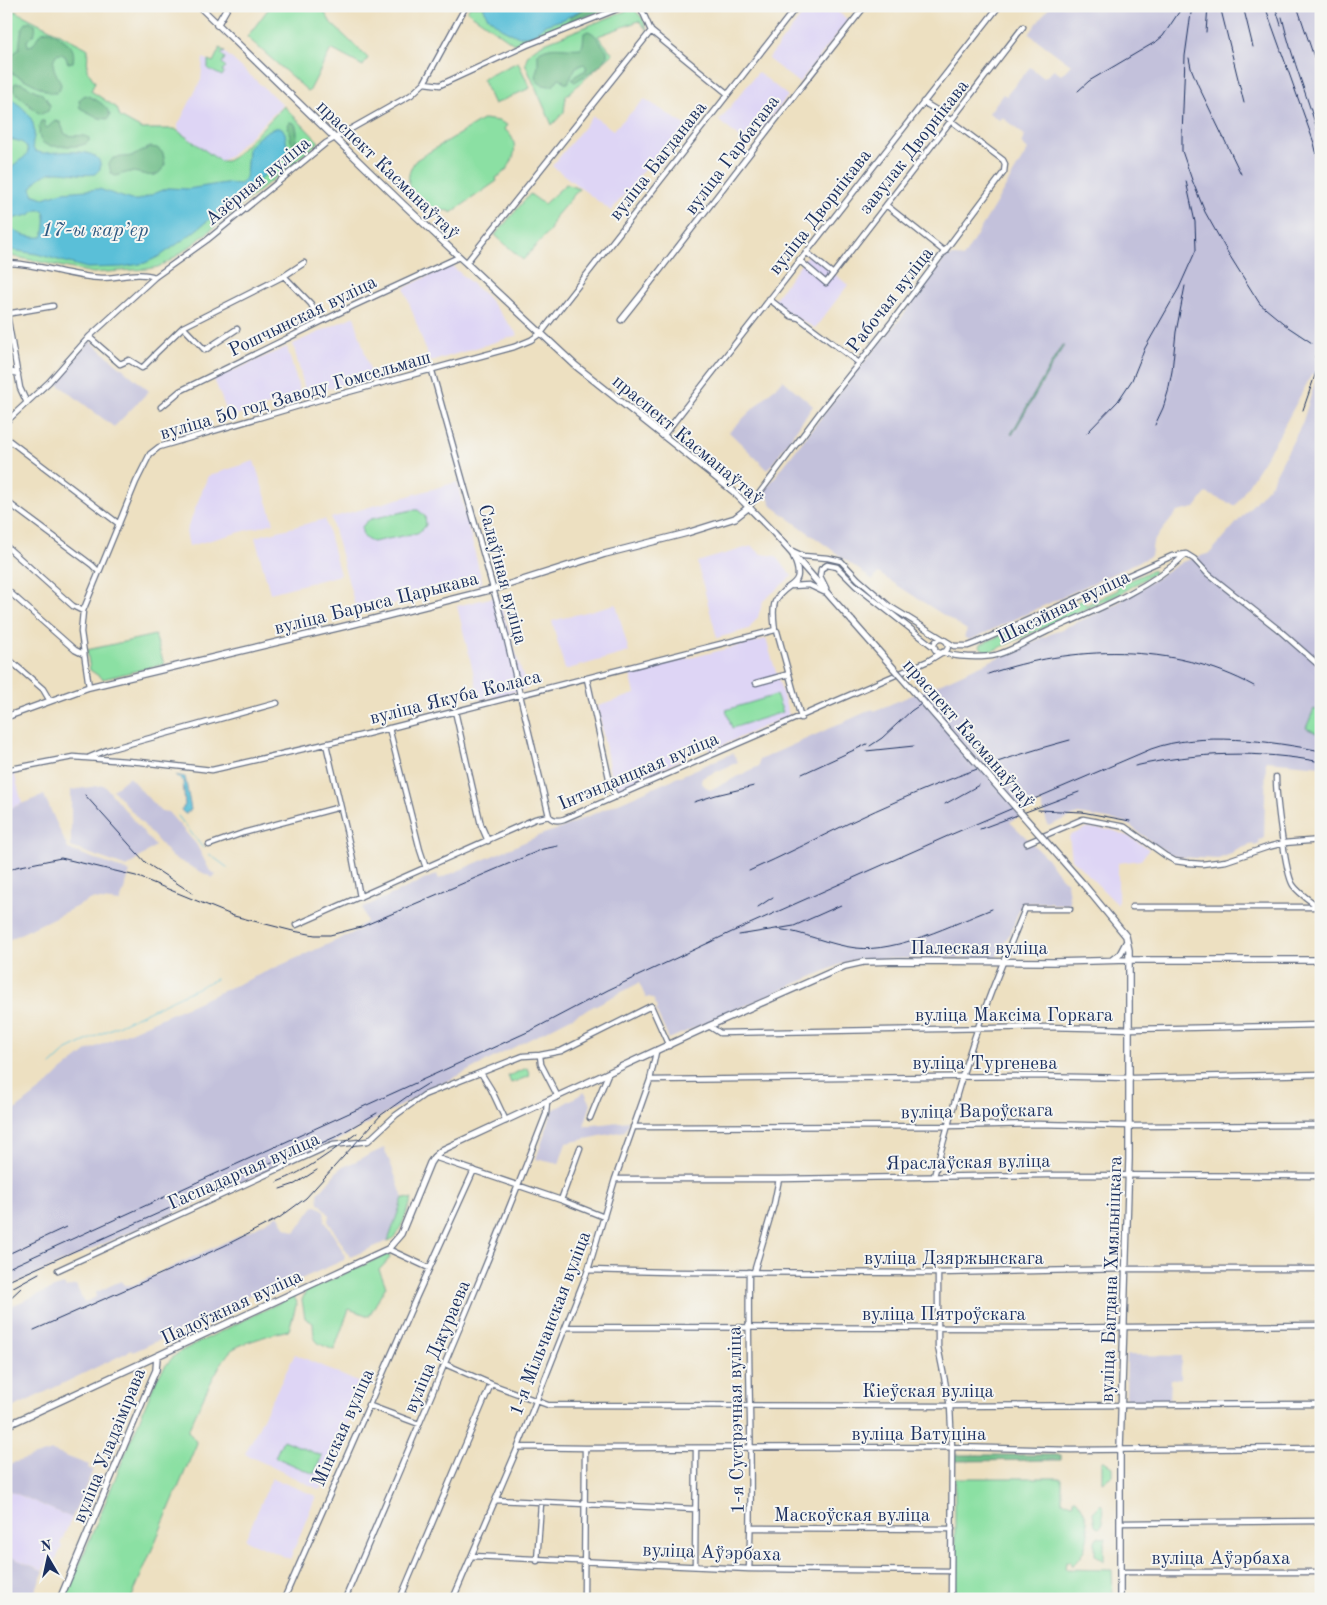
<svg xmlns="http://www.w3.org/2000/svg" width="1327" height="1605" viewBox="0 0 1327 1605" font-family="'Old Standard TT',serif">
	<rect width="100%" height="100%" fill="#f6f6f2"/>
	<filter id="ink" filterUnits="userSpaceOnUse"><feTurbulence type="fractalNoise" baseFrequency=".02" numOctaves="2"/><feDisplacementMap in="SourceGraphic" scale="10" xChannelSelector="R" yChannelSelector="G"/><feConvolveMatrix kernelMatrix="1 2 1 2 8 2 1 2 1" color-interpolation-filters="sRGB"/></filter>
	<filter id="wash" filterUnits="userSpaceOnUse"><feTurbulence type="fractalNoise" baseFrequency=".0096" numOctaves="4" result="noise"/><feDisplacementMap in="SourceGraphic" scale="20" xChannelSelector="R" yChannelSelector="G"/><feGaussianBlur stdDeviation="1.12" result="paint"/><feColorMatrix in="noise" values="0 0 0 0 0 0 0 0 0 0 0 0 0 0 0 0 0 1.4 0 .05"/><feComposite in="paint" operator="in"/></filter>
	<g filter="url(#wash)">
		<rect width="100%" height="100%" fill="#ede0c1"/>
		<!-- built -->
		<path fill="#ded5f5" d="M809,6h22l17,14 -49,63 -31,-24z
			M220,48l63,57 -38,36 -5,4 -9,11 -11,5 -41,-30 -1,-3v-3l23,-45 2,-22 10,4z
			M758,72l30,24 -39,49 -30,-24z
			M645,99l43,28 -27,39 -9,-6 -41,51 -59,-45 41,-50 20,14z
			M809,253l39,32 -33,43 -24,-13 -18,-14z
			M451,265l35,31 32,39 -88,27 -26,-74z
			M354,316l18,61 -66,17 -13,-50z
			M287,347l14,49 -72,21 -15,-38z
			M254,461l20,62 -85,23 -3,-14 22,-56z
			M457,482l25,99 -1,2 -124,30 -26,-95z
			M325,519l15,56 -70,18 -15,-56z
			M752,546l9,8 15,2 16,20 -29,25 -5,16 -9,12 -32,9 -20,-76z
			M498,596l29,93 -47,11 -23,-94z
			M616,604l13,48 -64,18 -13,-49z
			M766,639l23,76 -79,36 -6,-12 -19,9 -2,4 -3,1v7l-62,31 -4,-5 -4,-13 -12,-67 37,-12 -5,-21z
			M14,772l8,31 -16,7v-37z
			M1087,828l25,2 16,6 21,13 -8,11 -23,3v42l-46,-46 -3,-23z
			M295,1354l69,31 -44,105 -75,-36z
			M272,1478l44,18 -26,63 -45,-19z
			M10,1491l62,27 -12,26 2,2 -10,22 -7,-3 -2,5 -37,-15v-55z"/>
		<!-- industrial -->
		<path fill="#c3c1db" d="M1050,6h271v760l-55,-5 -2,78 -5,1 1,4 -6,2 -1,-2 -19,7v2l-16,6 -39,-2 -7,-2 -19,-12 -28,-21 -47,-8 -30,12 -7,-24 -31,20 37,36 8,12 12,13 3,21h-19v-2l-29,1 -8,20 1,1 -19,34 -134,1 -14,2 -179,78 -13,-28 1,-2 -3,-9 -4,-3 -4,1 -7,-15 -230,118 -75,41 -328,145v-170l40,-31 14,-14 27,-21 273,-121 -1,-4 8,-4 -5,-14 75,-34 2,5 104,-45 16,-5 174,-76 5,9 -36,16 -1,5 9,7 49,-24v-6l114,-51 1,2 65,-27 172,-77 71,-45 28,-9 60,-68 32,-61 15,-49 -5,-1 -35,65 -42,67 -29,-13 -11,15 -18,4 -24,30 -2,14 -181,84 -6,-3 3,-7 -89,-57 -5,7 -101,-74 -7,-16 96,-124 41,-49 44,-60 9,-1 8,2 61,-102 4,-6 -7,-7 4,-7 -23,-19 -3,3 -10,-7 14,-19 3,2 24,-29 14,11 10,-8 7,5 10,-10 -42,-31z
			M90,341l59,50 -35,36 -59,-45z
			M783,380l30,26 -45,64 -39,-38z
			M129,777l31,34 8,1 28,32 13,25 7,6 -3,3 -41,-21 -59,-67z
			M104,785l51,61 -28,21 -56,-20v-57z
			M44,795l24,54 62,23 -10,30 -28,-3 -86,42v-131z
			M585,1092l6,12 -7,22 45,-5 -4,10 -59,12 -7,21 -23,-5 17,-49z
			M384,1148l8,19 11,31 -15,43 -38,16 -22,-36 1,-6 -4,-6 -6,-6 -1,-9 21,-25z
			M315,1205l9,5 1,11 20,34 -1,5 -66,29 -2,-6 -59,26 1,4 -85,39 -1,-2 -126,61v-103l58,-24 2,4 10,-3 8,18 12,-6 -1,-4 19,-9 7,-3 3,4h9l120,-56 25,-14 8,13 9,4z
			M1127,1355l54,1v23h-10l-1,21h-44z
			M52,1451l37,14 -1,3 5,2 -21,48 -66,-29v-24z
			M6,1555l38,16 -11,25 6,3h-33z"/>
		<!-- green -->
		<path fill="#8be0a3" stroke="#538880" d="M286,6h35l10,17 37,35 -5,8 -32,-17 -22,43 -62,-55 22,-29z
			M470,6h145l-101,38 -47,-33z
			M634,9l9,10 4,11 -8,-9 -41,15 15,18 -47,42 -2,16 -12,13 -26,-59c-2,-11 7,-17 16,-22l86,-34z
			M13,10l72,37 3,2 -1,21 8,12 -4,9 26,17 3,9 22,12h33l45,32h7l7,-4 50,-51 35,36 -123,100 -25,18 -13,7 -11,2 -54,4 -87,-18v-231z
			M220,48l5,4 -4,2 4,4 -3,5 4,4 -4,3 2,3 -2,3 -14,-7v-9l5,2z
			M518,62l12,26 -36,16 -12,-25z
			M484,119l15,2 8,4 -3,4c19,13 10,39 -8,49l1,3 -46,32 -1,-2c-28,-1 -55,-23 -34,-51z
			M566,184l13,5 -23,27 -6,14 -27,30 -28,-25 35,-41 14,10z
			M412,510h6l7,6 1,9 -4,5 -5,3 -44,9c-8,-2 -12,-7 -11,-15l4,-5 5,-3z
			M1153,570l1,3 -34,21 -126,56 -8,2 -6,-5 1,-3 101,-44 4,5 32,-15 -1,-4z
			M155,635l9,29 -61,15 -13,-9 -3,-20z
			M776,695l7,17 -51,16 -6,-18z
			M1314,709l7,3v23l-15,-7z
			M527,1068l3,8 -19,7 -3,-7z
			M403,1198l9,1c-5,11 -12,39 -24,42z
			M388,1254l2,4 -11,12 7,16 -17,30 -20,-7 -15,41c-19,-8 -20,-6 -21,-27l-8,-5 -3,-18 4,-9z
			M293,1296l4,6 -8,28c-14,3 -44,12 -56,19 -13,9 -38,66 -45,82l9,12 -66,156h-66l91,-219c8,-12 14,-23 27,-30z
			M283,1440l39,16 -8,18 -39,-17z
			M1102,1461h2l8,5v10l-10,6z
			M955,1478h107v24l11,1v-4h3c17,20 16,48 -3,66h-2v-3l-5,-1 -1,8 47,1 1,29h-158z
			M1101,1504c6,7 0,14 1,22l-4,2 -3,-2 -2,-14z
			M1097,1537l9,1 -2,8v16l-9,-7v-14z"/>
		<!-- forest -->
		<path fill="#70be89" stroke="#467674" d="M591,6h8l1,3 -29,12h-3l3,-5z
			M29,21l6,3c2,8 -2,12 -8,16l1,6 5,-1c3,-4 5,-11 10,-13 6,-3 10,0 15,4 10,7 18,11 15,26l-5,1 -3,-7 -4,-2 -5,1c-7,12 2,19 5,30l-2,5 -3,3h-5l-41,-21 -4,-4c0,-11 5,-12 13,-19 2,-10 0,-22 10,-28z
			M588,31c7,2 10,8 14,14 3,3 6,5 5,10 -1,10 -25,22 -32,27l-3,-2 3,-4 11,-6v-4l-2,-2 -8,3 -8,16h-4l-2,-4 -3,-1 -6,8c-7,0 -16,-1 -18,-9l3,-11v-13c14,-10 27,-3 43,-5l2,-4 1,-11z
			M16,83h5l21,11 4,4 4,7 -2,6 -7,3 -4,-2 -23,-21 -1,-6z
			M85,95c9,3 22,10 25,20l-2,4 -9,-1 -19,-10 -1,-8z
			M41,121h3l1,5 2,2 8,-7 5,1 5,12c8,4 16,-1 24,4v3c-6,6 -14,5 -22,5 -12,0 -27,3 -28,-13 0,-5 0,-8 2,-12z
			M289,122l5,1c4,5 4,17 0,22l-3,-3 -3,-15z
			M150,147l7,1 6,5 2,11c-9,19 -19,9 -33,8 -6,0 -11,3 -17,4l-4,-3 -2,-9 4,-6 20,-2z
			M1062,345h2l-52,90 -1,-1z
			M1061,1455v5l-107,1v-6z"/>
		<!-- water -->
		<path fill="#5abfd8" stroke="#3a779b" fill-rule="evenodd" d="M483,6h106l-25,13 -19,6 -12,10 -8,1h-8l-16,-8 -14,-12z
			M6,96c16,10 30,20 28,40 -1,7 -3,10 1,15l7,2c15,0 63,-8 58,16l-5,5c-25,4 -45,-14 -64,14l3,7 10,3 18,-6 37,-3 32,11h8l29,-12 20,1 37,-6 16,1 5,-7 2,-28c6,-9 23,-24 34,-21l3,5 3,19 -27,26 -75,60 -26,18 -15,7 -23,4 -35,1 -50,-14 -31,-5c0,-23 -5,-61 6,-81 4,-8 13,-8 16,-16 -1,-11 -12,-12 -22,-13zM37,210h6c4,6 2,22 -1,27 -11,1 -26,-2 -33,-12l2,-6 18,-4z
			M175,775l10,2 6,33 -6,4 -4,-4 4,-5 -2,-24z"/>
		<g fill="none" stroke-linecap="round" stroke-linejoin="round">
			<!-- stream -->
			<path stroke="#5abfd8" stroke-width="1" d="M178,816l25,32
				M209,854l19,14
				M51,1065l16,-15 149,-71"/>
		</g>
	</g>
	<g filter="url(#ink)">
		<g fill="none" stroke-linecap="round" stroke-linejoin="round">
			<!-- minor casing -->
			<g stroke="#646d81" stroke-width="7">
				<path id="minor" d="M640,6l11,25 77,63
					M424,83l42,-77
					M886,205l59,47
					M806,252l27,22
					M799,260l27,23 197,-256
					M6,263c33,0 63,14 96,15 16,0 37,-7 53,-1
					M466,263l185,-232
					M284,276l27,28 9,18
					M769,299l22,17 8,2 60,45
					M6,314l47,-8
					M7,314l13,74 7,15
					M621,320l23,-29 157,-204 64,-81
					M183,327l22,23 32,-21
					M89,337l31,27 9,-4 13,8 12,-12
					M155,354l28,-27 101,-51 20,-13
					M6,370l12,4
					M432,371l71,253 46,192
					M161,407l19,-16 173,-85 106,-49
					M6,422l43,-40 40,-45 66,-60 52,-37 119,-97 85,-48 13,-12 16,2 87,-40 98,-39
					M663,436l336,-430
					M6,438l113,86
					M6,501l86,64 7,7
					M749,507l72,-96 69,-87 114,-152 1,-8 -2,-4 -65,-49 -15,-9
					M6,546l67,60 10,5
					M790,550l13,6 25,2 13,3 17,18 31,27 65,40h14l8,-3 196,-87 14,-2 8,5 14,15 71,56 42,37
					M793,556c15,34 -8,24 -18,46 -3,8 -1,19 0,28l2,1 24,87
					M792,586l17,-1 15,7
					M826,588l-6,-12 1,-7 6,-4 10,2 19,19 79,62
					M6,589l69,61 8,4
					M934 646a7 7 0 1 1 14 0a7 7 0 1 1-14 0Z
					M943,652c10,6 41,6 53,3 18,-5 35,-16 52,-24 46,-20 101,-42 137,-76
					M6,657l37,32 7,12
					M587,679l24,108 5,10
					M756,683l33,-9
					M89,687l-8,-55 2,-21 53,-129 14,-28 9,-7 160,-47 195,-53 17,-7 10,-7 256,-327
					M455,711l26,114 7,16
					M389,728l31,122 6,18
					M326,744l26,111 8,42
					M90,757l17,-7 170,-47
					M6,770l67,-13 67,5 72,8 139,-32 424,-108
					M1276,777c0,18 9,96 17,108 6,9 18,16 27,23
					M1027,843l56,-24 42,8 41,29 9,5 14,2 13,1 24,-3 42,-14 16,-4 37,-3
					M209,845l34,-12 97,-26
					M1132,907h189
					M296,925l239,-106 14,-3c4,5 9,5 15,3l364,-158 13,-8
					M709,1026l11,7 326,-6 87,2 188,-4
					M540,1055l1,9 17,33
					M481,1073l10,16 15,32
					M650,1080l382,-4 101,2 188,-4
					M590,1118l18,-44
					M633,1127l316,-1 88,-2 92,2 192,-1
					M434,1157l127,43 43,17
					M934,1176c9,-33 18,-66 28,-99 17,-58 40,-113 63,-168h45
					M615,1179h164l270,-4 272,1
					M561,1200l19,-52
					M388,1249l41,19
					M58,1270l264,-121 11,-4 35,-4 28,-26 28,-20 99,-39 17,-1 21,-4 90,-45 18,40
					M588,1270l80,2 270,1 190,-4h193
					M749,1272c-2,99 5,198 0,297
					M754,1272l20,-68 5,-25
					M938,1273v74l12,59 2,41 -1,152
					M566,1327l465,1 290,-3
					M445,1364l46,20 57,21 402,1 371,-2
					M368,1405l51,19
					M518,1447l67,1 367,-1 119,3 250,-2
					M496,1500l199,9
					M1120,1523l201,-2
					M751,1528l201,1
					M472,1556l277,13 202,2
					M537,1561l4,-58
					M695,1565l1,-117
					M1120,1572h201
					M284,1599l132,-301 58,-128
					M345,1599c68,-161 138,-322 201,-485l1,-12
					M400,1599l91,-215
					M453,1599l65,-152 70,-177 27,-91 35,-99 6,-28
					M584,1599l1,-151"/>
			</g>
			<!-- major casing -->
			<g stroke="#646d81" stroke-width="8">
				<path id="major" d="M199,6l204,198 173,162 157,125 41,42 78,88
					M217,25l11,-19
					M6,717l83,-30 265,-63 147,-37 104,-33 82,-21 48,-15 14,-11
					M1084,885l42,51 3,14v209l-9,290v150
					M1112,960l8,-6 7,-13
					M6,1426l382,-177 13,-15 29,-71 4,-6 8,-7 267,-124 136,-60 18,-4 36,-1 155,1 75,-2h192
					M60,1599l92,-220 4,-9 1,-13"/>
			</g>
			<!-- minor -->
			<use href="#minor" stroke="#fff" stroke-width="4.5"/>
			<!-- major -->
			<use href="#major" stroke="#fff" stroke-width="5.5"/>
			<!-- rail -->
			<path stroke="#1b2f5e" stroke-width="1" d="M1192,6l-7,50 -3,80v15l10,29 13,32 23,41 32,51 28,23 24,16
				M1220,6l24,97
				M1243,6l10,41
				M1265,6l49,137 7,29
				M1275,6l6,19
				M1297,6l24,72
				M1282,17c10,43 27,83 39,126
				M1206,32l2,-26
				M1189,58l2,10 7,17 43,89
				M1078,91l11,-10 68,-40 6,-5 20,-30
				M1320,259l1,-17
				M1315,357l6,-20
				M1303,410l18,-52
				M1317,418l4,-29
				M1155,425l8,-17 5,-16 4,-21 4,-39 9,-46
				M1087,433l31,-32 14,-21 13,-32 34,-60 17,-38 -1,-28 -9,-41
				M988,674c85,-29 185,-32 266,12
				M870,746l12,-8 29,-27 22,-15
				M866,751l48,-5
				M1135,766c62,-14 124,-16 186,-4
				M802,774l65,-30
				M85,795l61,68 46,30
				M694,802l22,-7 38,-9
				M945,804l34,-19
				M1038,810l44,2 48,9
				M980,829l99,-37
				M749,871c34,-15 67,-32 100,-48 71,-34 145,-63 221,-83
				M6,872l10,-5 45,-9 75,18 98,40 59,15 22,4h15l31,-8 182,-78 15,-3
				M758,907l15,-10
				M777,929c27,3 52,16 79,19 41,5 97,-24 136,-39
				M739,935l55,-9 47,-21
				M277,1182c30,-11 54,-30 80,-49
				M280,1189l15,-5 22,-14
				M6,1255l60,-28
				M6,1269l526,-239 76,-40 126,-59 216,-96 201,-86c49,-18 120,-8 170,2
				M6,1282l275,-124 34,-12 20,-9 42,-24
				M6,1291l33,-18
				M6,1302l15,-14
				M34,1330l190,-84 55,-28 27,-20 75,-83 27,-19 21,-13"/>
			<!-- major-bridge casing -->
			<g stroke="#646d81" stroke-width="8" stroke-linecap="butt">
				<path id="major-bridge" d="M852,621l232,264"/>
			</g>
			<!-- major-bridge -->
			<use href="#major-bridge" stroke="#fff" stroke-width="5.5"/>
		</g>
	</g>
	<g text-anchor="middle" stroke-width="4" stroke-linejoin="round" paint-order="stroke">
		<!-- street labels -->
		<g font-size="19" fill="#1b2f5e" stroke="#f6f6f2">
			<text transform="translate(913 146) rotate(-52)" y="7">завулак Дворнікава</text>
			<text transform="translate(731 154) rotate(-53)" y="7">вуліца Гарбатава</text>
			<text transform="translate(657 160) rotate(-52)" y="7">вуліца Багданава</text>
			<text transform="translate(389 169) rotate(44)" y="7">праспект Касманаўтаў</text>
			<text transform="translate(257 180) rotate(-39)" y="7">Азёрная вуліца</text>
			<text transform="translate(819 211) rotate(-52)" y="7">вуліца Дворнікава</text>
			<text transform="translate(889 299) rotate(-52)" y="7">Рабочая вуліца</text>
			<text transform="translate(302 315) rotate(-26)" y="7">Рошчынская вуліца</text>
			<text transform="translate(295 394) rotate(-16)" y="7">вуліца 50 год Заводу Гомсельмаш</text>
			<text transform="translate(689 439) rotate(40)" y="7">праспект Касманаўтаў</text>
			<text transform="translate(504 574) rotate(75)" y="7">Салаўіная вуліца</text>
			<text transform="translate(376 602) rotate(-14)" y="7">вуліца Барыса Царыкава</text>
			<text transform="translate(1063 606) rotate(-26)" y="7">Шасэйная вуліца</text>
			<text transform="translate(455 696) rotate(-14)" y="7">вуліца Якуба Коласа</text>
			<text transform="translate(970 733) rotate(49)" y="7">праспект Касманаўтаў</text>
			<text transform="translate(638 770) rotate(-23)" y="7">Інтэнданцкая вуліца</text>
			<text x="979" y="954">Палеская вуліца</text>
			<text x="1014" y="1021">вуліца Максіма Горкага</text>
			<text x="985" y="1069">вуліца Тургенева</text>
			<text transform="translate(977 1110) rotate(-1)" y="7">вуліца Вароўскага</text>
			<text transform="translate(968 1161) rotate(-1)" y="7">Яраслаўская вуліца</text>
			<text transform="translate(243 1170) rotate(-24)" y="7">Гаспадарчая вуліца</text>
			<text x="954" y="1264">вуліца Дзяржынскага</text>
			<text transform="translate(1110 1279) rotate(-88)" y="7">вуліца Багдана Хмяльніцкага</text>
			<text transform="translate(231 1306) rotate(-25)" y="7">Падоўжная вуліца</text>
			<text x="944" y="1320">вуліца Пятроўскага</text>
			<text transform="translate(549 1323) rotate(-69)" y="7">1-я Мільчанская вуліца</text>
			<text transform="translate(436 1346) rotate(-67)" y="7">вуліца Джураева</text>
			<text x="928" y="1397">Кіеўская вуліца</text>
			<text transform="translate(735 1420) rotate(-91)" y="7">1-я Сустрэчная вуліца</text>
			<text transform="translate(342 1427) rotate(-66)" y="7">Мінская вуліца</text>
			<text x="919" y="1440">вуліца Ватуціна</text>
			<text transform="translate(108 1445) rotate(-68)" y="7">вуліца Уладзімірава</text>
			<text x="852" y="1521">Маскоўская вуліца</text>
			<text transform="translate(712 1551) rotate(2)" y="7">вуліца Аўэрбаха</text>
			<text x="1221" y="1564">вуліца Аўэрбаха</text>
		</g>
		<!-- water labels -->
		<g font-size="20" font-style="italic" fill="#2e5a83" stroke="#f6f6f2">
			<text x="95" y="236">17-ы кар’ер</text>
		</g>
	</g>
	<!-- margin -->
	<rect width="1327" height="1605" fill="none" stroke="#f6f6f2" stroke-width="25"/>
	<!-- north arrow -->
	<g transform="translate(48 1558) rotate(351)" stroke="#f6f6f2" stroke-width="4" paint-order="stroke">
	<path d="M0-4L9 19L0 12L-9 19Z" fill="#1b2f5e"/>
	<text y="-8" font-size="14" font-weight="bold" text-anchor="middle" fill="#1b2f5e">N</text>
	</g>
</svg>
